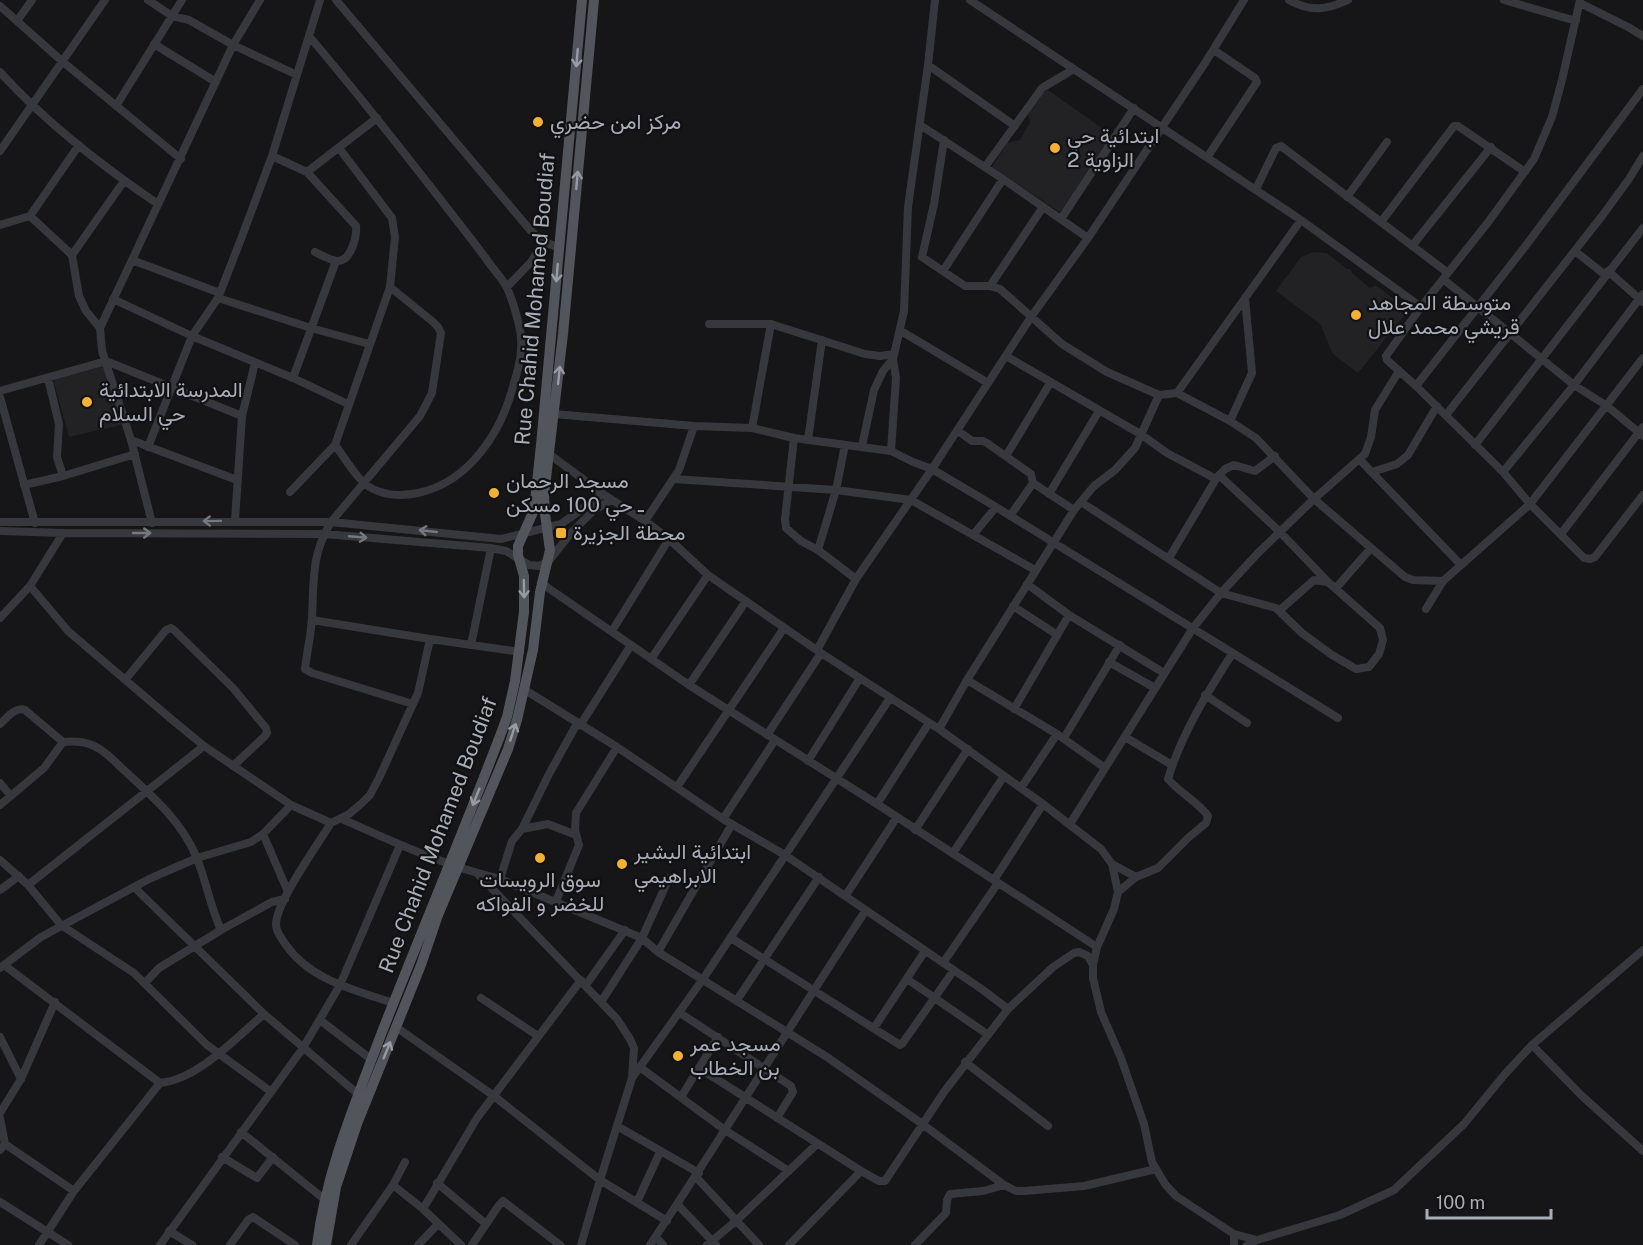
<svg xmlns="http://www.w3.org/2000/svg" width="1643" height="1245" viewBox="0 0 1643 1245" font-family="'Public Sans',Vazirmatn,sans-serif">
	<rect width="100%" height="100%" fill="#161618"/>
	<!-- built -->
	<path fill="#222225" d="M1048,90l65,46 -52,77 -69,-46 15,-24 13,-3 10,-18 -2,-9 14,-20z
		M1314,252l13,1 20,16h4l1,4 18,15 6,-3 26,21 4,-5 6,5 -54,67 -25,-19 -13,-30 -44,-33 25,-34z
		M104,364l17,61 -52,12 -16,-58z"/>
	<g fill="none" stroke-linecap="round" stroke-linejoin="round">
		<!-- minor -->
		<path stroke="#37383d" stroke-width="8" d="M148,0l24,16 17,4 44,25 64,30
			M336,0l195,231 12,10 16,7
			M970,0l331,220 120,87
			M1289,0c21,12 38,10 59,0
			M1504,0l72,21
			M1580,3l48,24 15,9
			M0,6l63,56 118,97
			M17,21l15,-21
			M309,36c44,52 86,105 128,159 17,22 34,43 50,65 6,9 14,17 19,26 6,11 10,27 13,39 5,20 1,39 -5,58 -12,48 -44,99 -96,110 -15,3 -31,3 -45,-4 -16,-8 -27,-30 -38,-44l55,-158 5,-50 -3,-19 -53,-70
			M154,44l62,38
			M928,65l87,61
			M0,72c46,51 102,94 158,132
			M116,106l66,-106
			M920,125l83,54 85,59
			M0,151l105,-151
			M272,156l35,16 49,54c1,10 -5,36 -19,35 -7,-1 -16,-6 -22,-9
			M1208,156l49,-74 -2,-4 -41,-28
			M985,167l57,-79 32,-19
			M307,172l70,-54
			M1256,189l20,-41 5,-2 167,127
			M1347,197l40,-55
			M30,216l49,-71
			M1061,219l73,-111
			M1381,222l73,-96h4l67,46
			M0,225l30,-9 42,39 7,41 7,15 14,17
			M1412,246l79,-99
			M1575,251l30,24
			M72,255l52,-74
			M922,257l43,29h25l10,3 62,55 45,28 52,23 18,-2 53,28 26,17 58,61 91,78 8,3 30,1
			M922,257l12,-53 10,-64
			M132,260l88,33
			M943,271l60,-92
			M1608,271l35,31
			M1443,279l131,106 33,21 36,30
			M990,286l53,-79
			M390,287l42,34 6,6 3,6 -9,60 -12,23 -89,106c-20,33 -17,59 -19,95 -1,18 -5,35 -7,52l7,4 101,31
			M507,287l25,-26 11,-20
			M218,298l93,30 58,16
			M113,299l79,37 101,42 55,26
			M709,324h62l94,30 15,2 14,-2
			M901,331l87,52
			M1006,356l136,79 25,18 49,26
			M1643,358l-113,146 54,54 6,1 5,-2 48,-62
			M48,378l11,46 -2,33 6,19
			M293,378l43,-117
			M1416,386l108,-138 119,-159
			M0,391l106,-30 136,55
			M1177,393l124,-173
			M0,397l35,126
			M554,414l140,12 58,2 42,10 97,13 22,11 19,7 64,38 342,211
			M1446,415l156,-199 27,-37 14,-23
			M1230,421l22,-48 -7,-75
			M752,428l19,-104
			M957,430l15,11h11l4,2 44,31 2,9 41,27
			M794,438l-9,81 1,9 15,13 17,9 38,29
			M131,440l106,40
			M808,440l14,-100
			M1475,445l168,-217
			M862,446l12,-56 9,-19 10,-12 11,-48 4,-104 20,-142 7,-65
			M148,447l44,-111 26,-38 23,-59 31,-83 48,-156
			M891,451l5,-73 -3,-19
			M549,454l54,40 42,27 24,18 39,36 113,78 118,76 104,75 58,45 11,15 6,28 -4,17 -17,38 -4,18v13l8,34 20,46 23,66 8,38 13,22 11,12 58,38 23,6
			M1006,456l44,-73
			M1360,460l101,105
			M1372,472l25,-8 11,-9 29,-49
			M1503,472l71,-87 69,-91
			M674,479l162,11 75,10 124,70
			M24,485l39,-9 72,-22
			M290,492l45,-47
			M1049,494l50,-83
			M1081,502l140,91 55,15 26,25 30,22 24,14 13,-2 10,-13 4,-14 -3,-12 -52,-46 -48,-50 -61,-57
			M1010,516l23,-33
			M235,521l7,-105 13,-53
			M645,521l34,-51 15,-44
			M0,522h331l170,17 60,-15 42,-30
			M152,523l-21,-83 -29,-89 -2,-23 133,-283 27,-45
			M0,531l63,2 261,1 167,14 15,3 23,14 10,1 9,-4 22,-28 23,-23 18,-11
			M1561,534l82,-107
			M973,535l23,-28
			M818,550l18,-60 9,-45
			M1169,558l47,-79 9,-10 9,-4 21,6 20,-15
			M541,583l148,102 188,119 220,143
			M1027,584l42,31 95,58
			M30,586l38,45 102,87 34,28 87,59
			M1336,588l35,-40
			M1013,606l43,28
			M1426,609l17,-28 87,-77 -27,-32 -87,-86 -29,-26 -1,-4 35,-49 68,-86 45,-62 18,-42 10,-37 18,-80
			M1280,610l34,-30 13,2
			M0,618l30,-32 33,-53
			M312,620l118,19
			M612,631l57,-92
			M471,645l20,-97
			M817,650l39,-71 76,-110 99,-152 57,-79 117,-175 39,-63
			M651,659l57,-84
			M1109,662l46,26
			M125,680l41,-50 5,-2 3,2 59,58 33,40 1,5 -2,3 -32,30
			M967,680l90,54 48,34
			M689,685l57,-84
			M525,690l92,57 106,72 62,36 198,135 25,19
			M1205,695l42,28
			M1014,709l55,-94
			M0,724c7,-6 15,-18 25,-14l38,32 -19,26 -44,37
			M939,729l28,-49 107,-170 20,-24 21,-16 20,-22 24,-53
			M767,735l54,-82
			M1125,737l47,28
			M1064,738l56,-93
			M63,742c10,-1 21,-1 31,4 12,5 22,17 32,26 27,25 55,49 70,84 10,24 14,50 25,74l-62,38 -14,15
			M808,761l52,-83
			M0,783l11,13
			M677,787l107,-159
			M1021,788l36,-54
			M877,804l52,-81
			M342,819c51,23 103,47 158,60l142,59 16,14 169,105 94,66 83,62 12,6h8l60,-5 72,-17
			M723,819l52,-79
			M331,823c-13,21 -56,81 -55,102 0,7 6,14 10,20 24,35 69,45 107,58
			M1070,824l123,-196 28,-35 37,-40 56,-54 51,-45 6,-17 4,-27 24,-39
			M522,829l26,-5 28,11
			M915,830l53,-81
			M263,834l25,58
			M953,853l51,-77
			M0,860l28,25 33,40 73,48 73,72 63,46
			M1112,864l24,13
			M478,874l139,145 13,20 4,9 -2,30 -32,102 -19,65
			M500,879l12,-38 10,-12 26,-53 27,-49 6,-3 50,-79
			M994,880l49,-76
			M28,885l176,-139
			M134,887l130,127 95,81
			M0,890l19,-14
			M1118,892l18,-15 22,-9 31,-31 17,-14 2,-7c-9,-13 -28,-23 -40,-37 13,-44 39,-86 64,-125
			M846,895l51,-78
			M556,901l23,-56 -4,-15 1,-17 41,-66
			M221,930l51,-28 13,-3
			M731,938l169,107 2,-1 52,-74
			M658,952l74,-128
			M943,963l55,-80
			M4,965l156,118
			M0,968l41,-31 108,-58 48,-21 54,-16 12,-8 28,-29 40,18 18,-9 13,-11 8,-8 9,-17 39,-85 12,-54 90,13
			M907,979l80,55
			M586,985l39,-55
			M481,998l57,38
			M737,1000l82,-123
			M601,1002l41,-64 27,-60
			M680,1013l111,73 2,6 -16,26
			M320,1020l52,40
			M396,1027l98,69 106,84 67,41
			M874,1028l51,-77
			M0,1037l21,42
			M1532,1045l50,51 61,55
			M965,1062l83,64
			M641,1068l84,62 64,41
			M699,1068l162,103 18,10h6l59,-89 64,-83 45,-42 21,-14 5,-1 9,4 5,9
			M632,1078l71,-99 187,-281
			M681,1097l37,-60
			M0,1113l21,-34 34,-77
			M0,1118l5,26 -5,6
			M617,1126l82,47
			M241,1132l83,67
			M5,1144l69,47
			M222,1157l35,21 16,-21
			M696,1177l63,68
			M437,1183l49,41
			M393,1185l30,24 38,36
			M0,1202l68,43
			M637,1202l23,-50
			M678,1205l38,40
			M423,1209l54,-91 104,-138
			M169,1231l23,14
			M656,1237l7,8
			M39,1245l35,-54 86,-108c38,-4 75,-44 104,-69
			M160,1245l143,-197 37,-63 60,-140
			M230,1245l18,-25 5,-3 42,28
			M351,1245l42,-60 12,-23
			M418,1245l20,-21
			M472,1245l27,-40 4,-4 57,44
			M650,1245c74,-111 143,-224 216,-335
			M707,1245l30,-25 80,-76
			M789,1245l72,-74
			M915,1245l31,-32 1,-13 3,-6 33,-3 21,-6
			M1234,1245v-11
			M1247,1245l10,-5 83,-25 54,-25 70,-66 41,-50 27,-29 111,-95"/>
		<!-- major -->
		<path stroke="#53555c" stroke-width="10" d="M317,1245c9,-74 39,-144 65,-213 39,-99 80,-197 118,-296l7,-19 8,-36 9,-69v-36l-6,-21v-9l16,-36 7,-65 41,-445
			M326,1245l10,-58 21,-63 64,-159 17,-50 70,-166 9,-29 16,-70 7,-58 10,-42 -5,-36 -1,-19 19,-161 31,-334"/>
	</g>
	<!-- one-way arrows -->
	<defs><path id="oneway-shaft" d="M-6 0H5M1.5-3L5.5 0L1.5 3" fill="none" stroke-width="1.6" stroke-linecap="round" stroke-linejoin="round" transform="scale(1.5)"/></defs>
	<g stroke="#979ba6">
		<use href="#oneway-shaft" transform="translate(577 58) rotate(95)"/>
		<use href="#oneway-shaft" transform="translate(577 180) rotate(-85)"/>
		<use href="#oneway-shaft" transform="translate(557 273) rotate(95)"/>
		<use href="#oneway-shaft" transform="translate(559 375) rotate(-84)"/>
		<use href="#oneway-shaft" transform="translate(524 589) rotate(89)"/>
		<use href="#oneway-shaft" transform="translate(513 732) rotate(-72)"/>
		<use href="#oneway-shaft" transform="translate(476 797) rotate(112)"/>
		<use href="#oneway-shaft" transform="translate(387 1050) rotate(-68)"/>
	</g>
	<g stroke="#757881">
		<use href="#oneway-shaft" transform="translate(212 521) rotate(179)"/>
		<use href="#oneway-shaft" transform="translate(428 531) rotate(-174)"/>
		<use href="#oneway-shaft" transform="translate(142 533)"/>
		<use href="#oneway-shaft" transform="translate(358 537) rotate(5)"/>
	</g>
	<!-- markers -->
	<g fill="#f2b134" stroke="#111113" stroke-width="2">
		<circle cx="538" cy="122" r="6"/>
		<circle cx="1055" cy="148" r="6"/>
		<circle cx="1356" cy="315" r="6"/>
		<circle cx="87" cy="402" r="6"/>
		<circle cx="494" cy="493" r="6"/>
		<rect x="555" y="527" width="12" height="12" rx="3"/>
		<circle cx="540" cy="858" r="6"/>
		<circle cx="622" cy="864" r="6"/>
		<circle cx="678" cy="1056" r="6"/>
	</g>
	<g text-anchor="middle" stroke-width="4.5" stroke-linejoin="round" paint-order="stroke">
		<!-- poi labels -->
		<g font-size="21" fill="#a8adb8" stroke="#111113" text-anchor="start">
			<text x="550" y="129">مركز امن حضري</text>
			<text x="1067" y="143">ابتدائية حي<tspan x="1067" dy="24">الزاوية 2</tspan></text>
			<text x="1368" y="310">متوسطة المجاهد<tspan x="1368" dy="24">قريشي محمد علال</tspan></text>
			<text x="99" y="397">المدرسة الابتدائية<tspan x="99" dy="24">حي السلام</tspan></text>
			<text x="506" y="488">مسجد الرحمان<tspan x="506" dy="24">ـ حي 100 مسكن</tspan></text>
			<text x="573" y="540">محطة الجزيرة</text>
			<text x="634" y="859">ابتدائية البشير<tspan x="634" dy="24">الابراهيمي</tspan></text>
			<text x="540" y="887" text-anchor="middle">سوق الرويسات<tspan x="540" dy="24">للخضر و الفواكه</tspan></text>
			<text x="690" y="1051">مسجد عمر<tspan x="690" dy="24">بن الخطاب</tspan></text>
		</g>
		<!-- street labels -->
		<g font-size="21" fill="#a8adb8" stroke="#111113">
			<text transform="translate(535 299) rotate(-85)" y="7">Rue Chahid Mohamed Boudiaf</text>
			<text transform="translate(438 835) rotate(-69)" y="7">Rue Chahid Mohamed Boudiaf</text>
		</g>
	</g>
	<!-- scale -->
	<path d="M1427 1209v9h124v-9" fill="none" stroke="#a8adb8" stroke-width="3"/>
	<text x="1436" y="1209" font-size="18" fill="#a8adb8" stroke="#111113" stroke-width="4.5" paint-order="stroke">100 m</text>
</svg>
